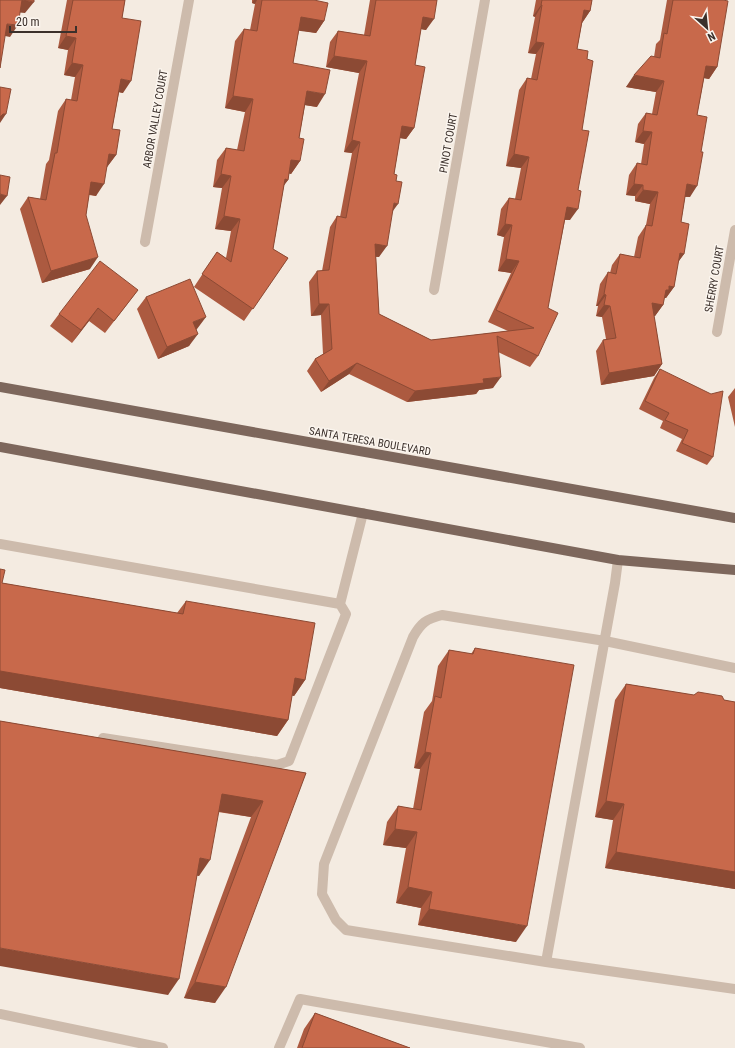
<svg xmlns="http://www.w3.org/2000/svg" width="735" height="1048" viewBox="0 0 735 1048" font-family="'Roboto Condensed',sans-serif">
	<rect width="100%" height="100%" fill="#f4ebe1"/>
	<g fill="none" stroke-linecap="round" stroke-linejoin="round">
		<!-- minor -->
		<path stroke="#cdbbac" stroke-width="10" d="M145,242l44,-242
			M434,290l51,-290
			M717,332l18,-102
			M0,544l340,60 6,10 -57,147 -12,4 -174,-27
			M340,604l23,-91
			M735,668l-130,-27 -163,-26c-16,4 -21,8 -29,22l-89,227 -2,30 14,26 10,10 200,32 189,27
			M546,962l69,-379 3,-23
			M0,1014l163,34
			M279,1048l21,-49 280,49"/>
		<!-- major -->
		<path stroke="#7d675c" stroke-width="10" d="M0,387l735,131
			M0,447l618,113 117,10"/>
	</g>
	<!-- wall -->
	<path fill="#ac5a40" d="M67,0h58l-3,18 1,75 -4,-1 -7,37 4,26 -9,12 -11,29 -7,-1 -3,20 4,54 -48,14 -22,-74 8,-12 12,2 6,-35 3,-4 9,-49 8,-12 5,1 4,-23 -11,-2 4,-25 -10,-2z
		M252,0h62l10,21 -8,12 -17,-3 -6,33 24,44 -12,-2 -6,33 1,23 -9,13 -2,-1 -1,7 -4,5 -11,64 15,9 -44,63 -50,-34 23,-35 9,6 5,-27 -16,-2 7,-41 -9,-1 4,-27 9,-12 11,2 8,-38 -20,-4 10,-67 9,-12 6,1 5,-26 -3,-1z
		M370,0h67l-11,30 -5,-1 -6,36 -1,63 -8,11 -6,-1 -6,36 -2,38 -13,45h-3l3,57 52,26 77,-9 -20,-9 23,-49 -13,-2 6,-34 -7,-2 4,-26 8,-11 6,1 6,-31 -15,-2 13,-76 8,-12 4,1 5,-25 -8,-1 7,-36 -2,-1 3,-16h56l-2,11 -8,12 -5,26 10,10 -5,71 -12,90h-5l-27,136 -8,11 -32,-15 -5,36 -14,2 -3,4 -69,8 -58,-28 -28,18 -14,-21 8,-12 8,-5 -2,-39 -10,1 -2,-34 8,-11h5l8,-44 7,-11 3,1 12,-64 -8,-1 15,-79 -33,-6 4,-25 8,-11 26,4z
		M667,0h56l-6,67 -8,12 -5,-1 -7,37 -7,82h-5l-4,25 3,32 -6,8 -4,25 -8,11h-2l-1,7 -8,11h-1l8,48 -8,12 -53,9 -5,-34 7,-11 3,-1 -4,-22 -6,-1 2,-10h-2l4,-22 8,-12 2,1 2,-8 8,-11 14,3 4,-20 8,-12 4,-21 -15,-3v-5l-9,-1 3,-20 8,-12 4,1 3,-20 -9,-2 3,-18 8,-11 6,1 4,-22 -30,-5 28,-30 2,-13 4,-4z
		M138,290l-33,43 -16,-12 -17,22 -22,-17 9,-12z
		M146,297l51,32 -1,1 -7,16 -31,13 -21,-50z
		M660,369l53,88 -6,8 -31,-14 6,-12 -22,-11 3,-7 -24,-12 15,-31z
		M735,388v39l-7,-30z
		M0,569l2,14 175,30 9,-12 119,79 -11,16 -2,-1 -4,25 -11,16 -277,-48z
		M475,648l41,294 -98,-17 3,-17 -25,-5 10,-55 -23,-3 4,-23 11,-16 15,3 7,-40 -6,-1 10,-56 8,-11 6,-35 11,-16 22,4z
		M626,684l109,18v187l-130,-21 8,-48 -18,-3 20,-117z
		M0,721l306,52 -91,230 -31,-5 67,-181 -33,-5 -19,64 -2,-1 -29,120z
		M315,1013l95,35h-113l7,-19z"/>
	<!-- shaded-wall -->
	<path fill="#8c4a34" d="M22,0l12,2 -9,11 -11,-1z
		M254,0h3l-2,4 -3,-1z
		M541,5h1l-7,12 -2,-1z
		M584,10l6,1 -8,12z
		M301,17l23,4 -8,12 -23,-3z
		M423,17l11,2 -8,11 -11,-2z
		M7,24l11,1 -8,12 -10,-2z
		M66,36l10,2 -8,12 -10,-2z
		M536,42l8,1 -8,11 -8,-1z
		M334,56l33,5 -8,12 -33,-6z
		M72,63l11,2 -8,12 -11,-2z
		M706,66l11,1 -8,12 -11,-2z
		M634,75l30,6 -8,11 -30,-5z
		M121,79l10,2 -8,12 -10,-2z
		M307,91l18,3 -8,13 -19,-3z
		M233,96l20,3 -8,13 -20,-4z
		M3,114h3l-6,9v-6z
		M402,126l12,2 -8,11 -12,-2z
		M643,131l9,1 -8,12 -9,-2z
		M352,140l8,2 -8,11 -8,-1z
		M109,154l7,1 -9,12 -6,-2z
		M514,154l15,3 -8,11 -15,-2z
		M291,160l9,1 -9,13 -8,-2z
		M221,174l10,2 -9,12 -9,-1z
		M285,179l3,1 -9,12z
		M91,182l13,2 -8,12 -13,-3z
		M634,184l9,1 -8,11 -9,-1z
		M687,184l10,2 -7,11 -10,-1z
		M643,190l15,2 -8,12 -15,-3z
		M0,194l7,2 -7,9z
		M394,203l4,1 -8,11z
		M567,207l11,2 -8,11 -11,-1z
		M224,216l16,3 -9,12 -16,-2z
		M505,224l7,1 -8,12 -7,-2z
		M375,244l12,2 -8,11 -12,-2z
		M680,253l4,1 -8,11z
		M98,257l-8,12 -48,14 9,-12z
		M506,259l13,2 -8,12 -13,-2z
		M669,286l5,1 -8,11h-3l3,-8z
		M604,294l2,1 -8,11h-2z
		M652,303l11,2 -8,11 -11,-2z
		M319,304h10l-8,11 -10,1z
		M604,305l6,1 -8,11 -6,-1z
		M98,308l-9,13 -17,22 9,-13z
		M206,317l-9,12 -13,6 9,-13z
		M198,334l-9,12 -31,13 9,-12z
		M357,363l-8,11 -28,18 8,-11z
		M662,364l-8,12 -53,9 8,-12z
		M501,377l-8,11 -14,2 -3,4 -69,8 8,-11 68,-12z
		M0,671l288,49 -11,16 -277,-48z
		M295,678l10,2 -11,16 -10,-2z
		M425,752l6,1 -11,16 -6,-1z
		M222,794l41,7 -12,16 -41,-7z
		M606,801l18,3 -11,16 -18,-3z
		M395,829l22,3 -11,16 -23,-3z
		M616,852l119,20v17l-130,-21z
		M200,858l10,2 -11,16 -10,-2z
		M408,887l24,5 -11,16 -25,-5z
		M429,909l98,17 -11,16 -98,-17z
		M0,948l179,31 -11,16 -168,-29z
		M195,982l31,5 -11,16 -31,-5z"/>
	<!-- building -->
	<path fill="#c8694b" stroke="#8c4a34" d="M0,0h34v2l-12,-2 -4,25 -11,-1 -7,44z
		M73,0h52l-3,18 19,3 -10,60 -10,-2 -9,50 8,1 -4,25 -7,-1 -5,30 -13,-2 -5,33 12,42 -47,14 -23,-74 18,3 9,-47h2l9,-54 11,2 6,-36 -11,-2 4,-25 -10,-2z
		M262,0h52l14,3 -4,18 -23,-4 -8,46 37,7 -5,24 -18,-3 -8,47 5,1 -4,22 -9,-1 -3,20 -3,-1 -12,70 15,9 -35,51 -51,-35 15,-22 14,10 9,-43 -16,-3 7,-40 -10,-2 5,-26 18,3 9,-52 -20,-3 11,-67 13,2z
		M376,0h61l-3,19 -11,-2 -8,48 10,2 -11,61 -12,-2 -8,48 3,1 -1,6 6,1 -4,22 -4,-1 -7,43 -12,-2 4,70 52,26 103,-12 -38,-18 23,-49 -13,-2 6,-34 -7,-1 4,-26 12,2 8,-43 -15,-3 13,-76 10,2 7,-37 -8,-1 6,-37h-1l1,-5h50l-2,11 -6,-1 -7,39 11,2 -1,8 6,2 -11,69 7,1 -11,59 3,1 -3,18 -11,-2 -19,101 10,5 -20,43 -41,-20 4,41 -18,2 1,4 -69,8 -58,-28 -28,18 -14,-22 17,-10 -3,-45h-10l-2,-33 12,-1 8,-54 9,2 14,-76 -8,-2 15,-79 -33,-5 4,-25 32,5z
		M673,0h50l5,1 -11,66 -11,-1 -9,49 10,2 -6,35h2l-6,34 -10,-2 -6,38 8,2 -5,30 -4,-1 -6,34 -5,-1v4h-3l-3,15 -11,-2 10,61 -53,9 -6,-33 13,-2 -6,-32 -6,-1 2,-10 -2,-1 4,-22 8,2 4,-20 20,4 6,-33 6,1 6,-34 -15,-2v-5l-9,-1 3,-21 10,2 5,-33 -9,-1 3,-18 11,2 7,-34 -30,-6 17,-19 9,2 4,-25 3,1z
		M0,87l11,2 -5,25h-3l-3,3z
		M0,175l10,2 -3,19 -7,-2z
		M100,261l38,29 -24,31 -16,-13 -17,22 -22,-16z
		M190,279l16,38 -13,5 5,12 -31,13 -21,-50z
		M660,369l51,25 12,-3 -10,66 -31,-14 6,-13 -23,-10 4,-7 -24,-12z
		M0,569l5,1 -3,13 181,31 3,-13 129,22 -10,57 -10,-2 -7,42 -288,-49z
		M475,648l99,17 -47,261 -98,-17 3,-17 -24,-5 9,-55 -22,-3 3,-23 23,4 10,-57 -6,-1 10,-56 6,2 8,-48 24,4z
		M626,684l68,11 4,-3 24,4 2,4 11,2v170l-119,-20 8,-48 -18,-3z
		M0,721l306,52 -80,214 -31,-5 68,-181 -41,-7 -12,66 -10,-2 -21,121 -179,-31z
		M315,1013l95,35h-108z"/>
	<g text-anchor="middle" stroke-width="3" stroke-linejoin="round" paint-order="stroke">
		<!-- street labels -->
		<g font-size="11" fill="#3b302b" stroke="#fbf5ee">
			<text transform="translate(155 119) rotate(-80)" y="4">ARBOR VALLEY COURT</text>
			<text transform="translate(448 143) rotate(-80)" y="4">PINOT COURT</text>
			<text transform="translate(714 279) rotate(-80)" y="4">SHERRY COURT</text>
			<text transform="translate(370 441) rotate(10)" y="4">SANTA TERESA BOULEVARD</text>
		</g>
	</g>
	<!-- north arrow -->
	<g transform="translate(707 28) rotate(153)" stroke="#fbf5ee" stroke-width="3" paint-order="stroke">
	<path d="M0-3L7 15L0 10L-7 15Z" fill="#3b302b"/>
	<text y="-6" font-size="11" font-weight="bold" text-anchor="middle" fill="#3b302b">N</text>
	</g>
	<!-- scale -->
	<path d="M10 26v6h66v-6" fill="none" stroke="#3b302b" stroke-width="2"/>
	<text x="16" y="26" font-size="12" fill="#3b302b" stroke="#fbf5ee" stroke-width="3" paint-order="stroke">20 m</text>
</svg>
